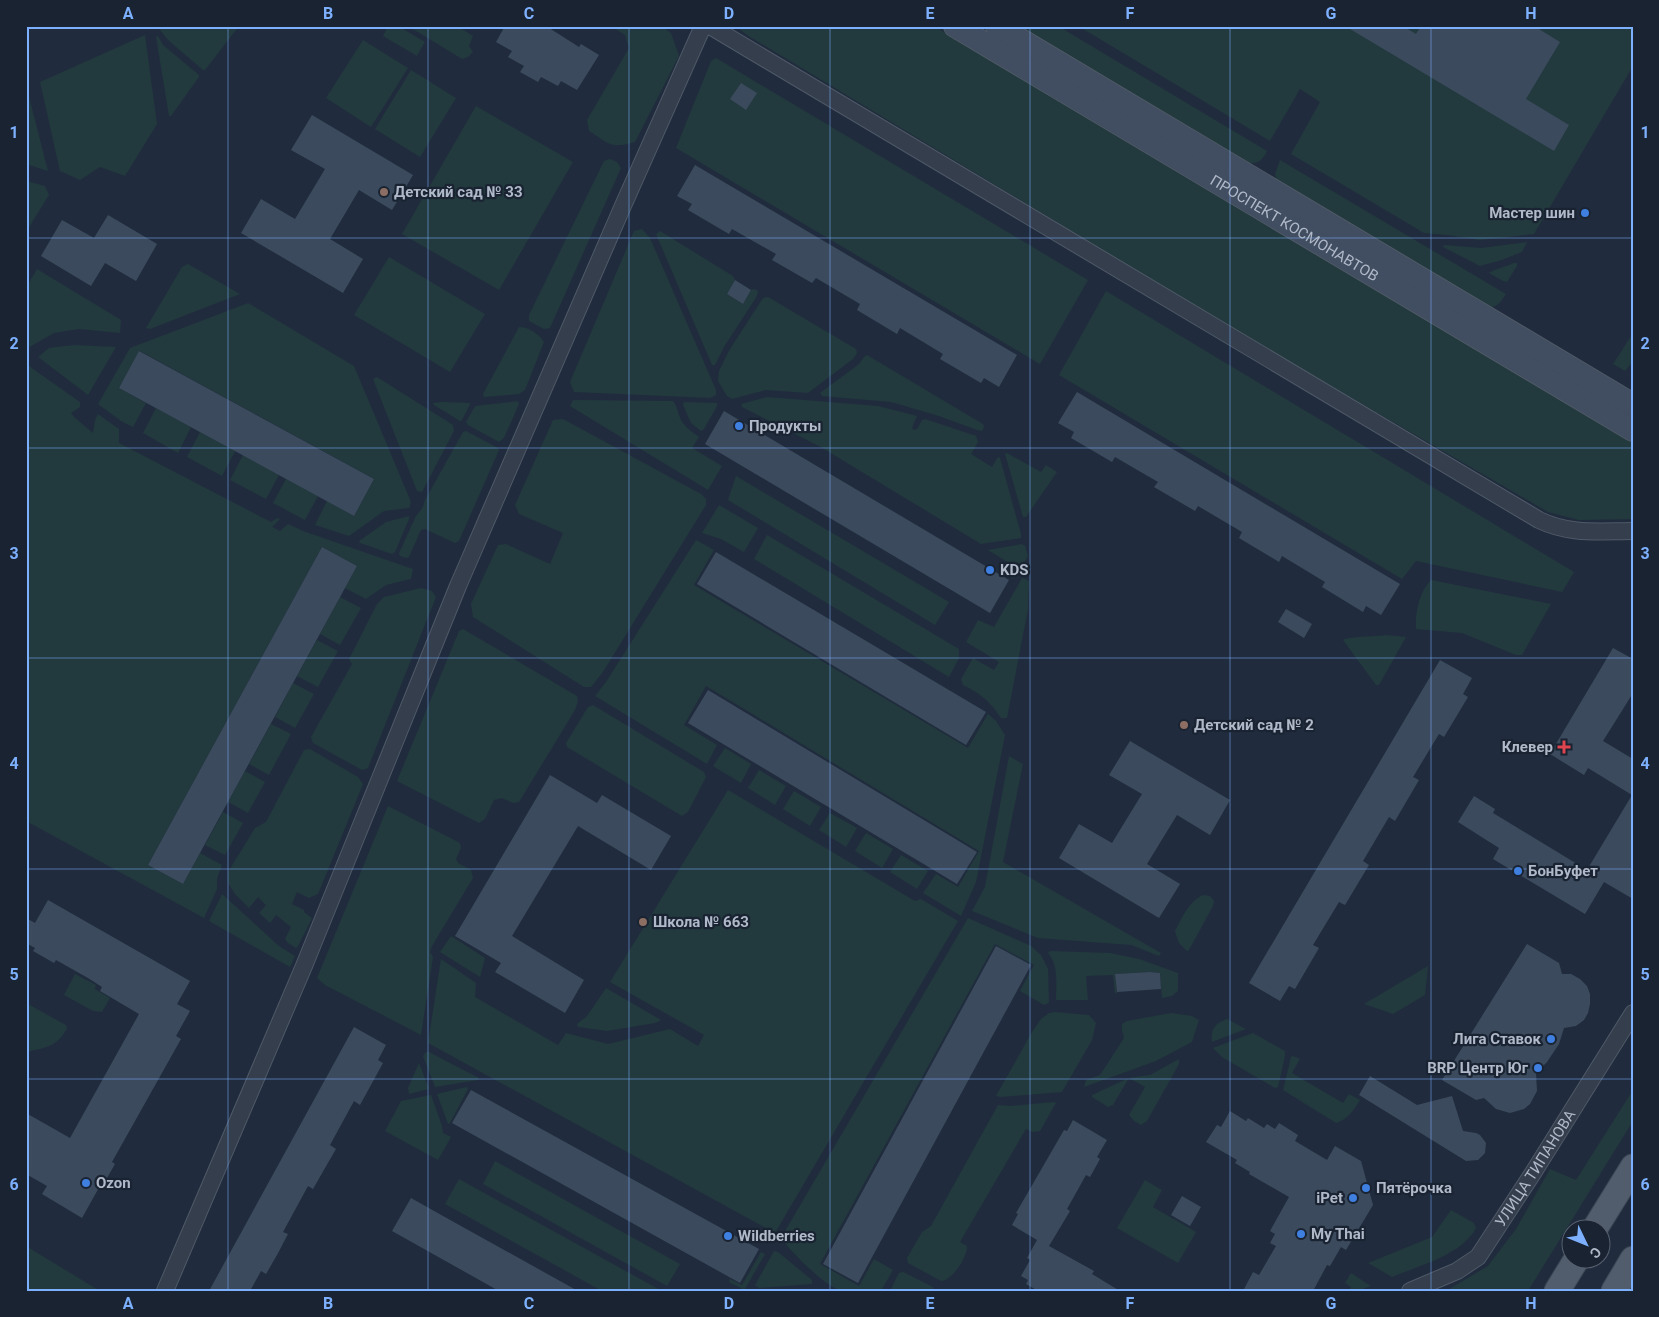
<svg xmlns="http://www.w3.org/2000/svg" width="1659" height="1317" viewBox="0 0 1659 1317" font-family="Roboto,sans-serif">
	<rect width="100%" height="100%" fill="#202c3d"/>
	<!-- green -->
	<path fill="#223a3e" d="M157,26h82l-34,44h-2l-35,-30z
		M388,26h10l27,16 -8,14 -34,-20z
		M408,26h49l16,10 -4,10 4,6 -5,5 -6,2z
		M611,26h50l10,7 8,23 -44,86c-25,7 -25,2 -46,-11l-2,-11 42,-72 -4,-13z
		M736,26h198l699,417v76l-54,1 -31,-8 -308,-179 -493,-298z
		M1018,26h40l209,125c-5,10 -9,13 -20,12z
		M1078,26h555v40l-99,168 -54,6 -33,-5 -23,-2 -133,-79 29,-52 -20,-13 -30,52z
		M145,35l12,89 -32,52 -25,-9 -20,13 -20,-9 -20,-89z
		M158,36l5,9 36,30v2l-28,39h-2l-13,-79z
		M363,40l45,28 -37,59 -45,-29z
		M716,58l372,222 -48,84 -364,-216 35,-87z
		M411,70l45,28 -36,59 -45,-28z
		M27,89l21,82 -22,-7z
		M476,106l97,56 -74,128 -97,-56z
		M610,159l7,3 4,6 -71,160 -6,1 -15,-8v-6l75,-154z
		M1280,160l226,134c-5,7 -8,14 -18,13l-211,-126 -2,-7z
		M26,181l19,5 4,9 -23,37z
		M642,229l8,9 66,152v5l-6,3 -136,-6 -4,-10 64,-151z
		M660,231l73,45 2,4 -8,14 16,10 8,-14 3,-1 4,2 -1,5 -33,51 -9,18h-3l-56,-131z
		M1527,242l-5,10 -20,8 -22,6 -37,-19 1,-2 37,3z
		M389,257l96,57 -35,58 -96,-57z
		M1514,263h3v3l-10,16 -4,-1 -14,-8c7,-5 17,-6 25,-10z
		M188,264l52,30 -90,35 -4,-1 36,-61z
		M37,269l84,51 -1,13 -41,-4 -25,4 -28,16v-61z
		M1106,291l468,281 -12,20 -146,-31 -14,18 -343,-204z
		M768,297l88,52 1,4 -4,6 -45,34 -42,-3 -34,9 -5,-3 -9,-15 1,-10 11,-22 33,-51z
		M248,303l106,63 57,136 -2,6 -25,3 -35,25 -34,-11 12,-24 27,15 20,-37 -234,-128 -21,37 27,15 -13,24 -12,-6 -23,-17 32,-56z
		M519,327c10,0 20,7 25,15l-19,48 -6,4 -35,3 -1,-3z
		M1633,333v28l-8,10 -12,-7z
		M74,345l42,2 -28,48 -50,-38 11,-9z
		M867,355l116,69 1,3 -2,4 -5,-1 -38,-14 -48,-14 -69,-6 -2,-3 39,-29 5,-7z
		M26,364l54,38v5l-9,6 3,4 19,16 2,-13 3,-6 21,15v14l152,79 6,-4 3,1 -8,8 8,4 8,-7 15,7 110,38 -2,10 -25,6 -20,14 -21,-11 12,-22 -35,-19 -174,318 35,19 17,-31 22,12 -5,14v10l-13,29 -178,-97z
		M377,377l76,48 1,6 -32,61 -5,-1 -44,-112z
		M767,397l111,9 39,10 -5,12 2,2 3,-1 5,-9 3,-1 51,17 2,6 -7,12 21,13 6,-10 2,1 21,76v4l-40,6 -162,-98 -77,-39 -1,-3z
		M573,400l100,1c5,6 5,13 8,19 4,7 11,12 18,17l-7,11 30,18 -14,24 -138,-84z
		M518,401l1,3 -15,34 -5,4 -31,-17 -2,-3 9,-16z
		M444,402l26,1v1l-8,16 -2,1 -26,-16 -1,-2z
		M684,402l33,1v3l-13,23 -3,2 -10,-8 -8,-18z
		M156,408l35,19 -13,26 -35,-20z
		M563,419l138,75 5,5v6l-103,167 -12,15h-7l-111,-70 -2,-13 27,-59 8,-1 44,20 13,-31 -44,-19 -4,-9 38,-85z
		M466,431l30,16 3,3 -40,91 -4,2 -30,-14 -4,1 -12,27 -3,1 -6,-2 -1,-3 17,-37 7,-9 2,-7 38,-68z
		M200,432l35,19 -13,25 -35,-19z
		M1007,453l34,19 5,-7 11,7 -31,45h-3l-18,-63z
		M243,455l36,20 -13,24 -36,-19z
		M736,476l213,126 -14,23 -207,-125z
		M286,479l32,17 -13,24 -32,-17z
		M719,505l39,23 -14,24 -23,-13 -19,-6z
		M409,516v3l-14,33 -3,2 -32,-11 -1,-2 27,-19z
		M767,535l192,114v9l-10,19 -195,-118z
		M696,540l18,10 -20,35 274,163 20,-34 8,7 9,14 -29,147 -15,34 -38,-23 13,-19 22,13 21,-36 -273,-165 -22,39 33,20 -10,19 -112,-68 11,-14z
		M1022,544l3,2 3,10 -7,12 -2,1 -31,-19z
		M1022,578l7,3 -1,28 -21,109h-6c-11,-17 -20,-24 -38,-33l-2,-6 12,-21 21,12 5,-8 -33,-20 12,-22 16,7z
		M1431,580l120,24 -29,51h-6l-54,-22 -46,-4c-1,-16 3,-37 15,-49z
		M421,588l11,3 4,6 -68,171 -6,2 -49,-27 -2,-6 41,-73 -3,-5 28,-55 7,-7z
		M340,597l21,11 -21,37 -20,-11z
		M463,629l114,67 1,5 -3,9 -56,92 -6,1 -11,-5 -8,2 -9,19 -6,4 -82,-42 62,-150z
		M1386,635l20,2 -27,48h-3l-33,-45c6,-4 33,-3 43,-5z
		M317,640l21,11 -20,36 -21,-11z
		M293,683l21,11 -19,34 -20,-11z
		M593,705l111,67 2,5 -18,35 -6,4 -115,-69 -1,-4 22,-36z
		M271,724l20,10 -22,41 -20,-11z
		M725,748l26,16 -10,19 -28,-17z
		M310,749l48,28 5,7 -45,110 -9,4 -12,-6 -5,12 12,6v2l8,6 -14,28 -2,2 -8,-5 -3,-4 6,-12 -15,-12 -6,8 -11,-10 7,-8 -8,-8 -9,11 -14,-14 -7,-11v-11l27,-44 11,-6 38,-72z
		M1009,756l14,8 -20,98 158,91 -2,3 -28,-11 -93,-7 -66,-27 13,-24z
		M759,770l27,16 -11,19 -27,-17z
		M245,771l20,11 -17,31 -20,-11z
		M728,790l187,111 6,-2 37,22 -183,312 -347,-190 13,-84 35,24 -1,14 83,48 8,-12 42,11 62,-15 28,17 6,-11 -94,-53z
		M794,791l27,16 -11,19 -27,-17z
		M388,806l72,37 1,5 -5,11 2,4 13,7 2,8 -41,68 -2,6 3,5 -12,78 -96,-50 -8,-7z
		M223,812l20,11 -18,32 -20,-10z
		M830,813l27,15 -11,19 -27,-17z
		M866,833l27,16 -11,19 -27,-17z
		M901,855l27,16 -11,18 -27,-17z
		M222,894l57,52 16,10 -5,11 -81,-46z
		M1203,895l7,1 4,5 -1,5 -24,44 -2,1 -8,-8 -4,-12c7,-13 14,-30 28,-36z
		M968,918l63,28 10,9 7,14 1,34 -5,2 -24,-14 14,-26 -39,-21 -175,320 39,22 15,-27 19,11 -12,21c-11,0 -33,3 -42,-1 -16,-6 -48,-38 -58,-52z
		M451,936l34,22 -5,19 -40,-25z
		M1050,951l60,2 29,6 39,14v18l-6,5 -10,2 -2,-25 -10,-1 -35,2 2,19h-2l-2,-18 -27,1 2,24h-32c0,-16 3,-34 -8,-47z
		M1428,966l-3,29 -32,19 -29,-10z
		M75,974l21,11 -1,4 15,9 -8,14 -9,-1 -29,-16z
		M606,988l55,32 -6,3 -48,8 -29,-4 -1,-3 10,-8z
		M26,1003l40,22 1,4c-12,19 -20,18 -41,23z
		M1055,1012l34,3 7,8 -4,17 -30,52 -61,5 -5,-1 36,-64 9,-13 8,-6z
		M1171,1013l21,3 7,4 -7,22 -36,19 -72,26 2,-7 14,-5 24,-37 -2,-8v-6l5,-3z
		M1227,1019l19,10 -34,13c-2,-12 3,-19 15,-23z
		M1253,1033l32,18v5l-7,31 -3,1 -53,-31 -9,-9z
		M426,1052h3l50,26 -1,2 -43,7 -12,-31z
		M1293,1056l7,3 -8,14 51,30 6,-9 11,6c-6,10 -13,20 -24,23l-53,-33 8,-33z
		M1179,1059v5l-32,57 -6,4 -7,-4 -5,-6 16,-28 -16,-9 -16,27 -5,2 -16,-10v-2l37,-17 21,-3z
		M419,1063l10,26 -20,5 -1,-6z
		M467,1087l1,2 -18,34 -2,1 -11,-30z
		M1633,1090v31l-105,170h-82l42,-25 28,-37 34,-60 26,11z
		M431,1095l11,31 1,7 8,4 -13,23 -53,-29 16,-30z
		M1054,1102l2,1 -16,28 -7,1 -7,-3 -66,113 7,4c1,10 -15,35 -26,35l-33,-18 -1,-5 15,-26 9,-6 67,-121 13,1z
		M495,1161l185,103 -13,22 -184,-102z
		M459,1179l203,112h-60l-157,-87z
		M1145,1180l17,10 -9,17 43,25 -18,31 -61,-35z
		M1451,1210l23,13 2,5c-14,27 -58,38 -84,49l-24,-14 64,-26z
		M26,1246l74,45h-74z
		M774,1251l4,1 34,28v4l-53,4 -4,-3z
		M761,1252l4,2 -20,35h-2l-14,-7 1,-3 12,6z
		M903,1272l30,15 1,4h-44l9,-18z
		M1351,1273l20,13 -14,5h-8l2,-4 -6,-4z"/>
	<!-- building -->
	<path fill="#3b4a5d" d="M505,26h41l33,21 2,-3 18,11 -22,35 -16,-9 -3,5 -17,-9 -3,5 -18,-10 4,-6 -16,-9 4,-6 -16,-9z
		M1345,26h58l13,8 5,-8h113l26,16 -34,57 43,26 -15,26z
		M741,83l16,10 -11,17 -16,-11z
		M312,115l101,60 -21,35 -33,-20 -29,49 33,20 -20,34 -102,-60 20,-34 34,20 30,-50 -34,-19z
		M695,165l322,190 -18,32 -15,-9 -3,5 -41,-24 3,-5 -43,-26 -3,6 -40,-24 3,-6 -44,-26 -4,5 -40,-23 4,-6 -44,-25 -3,5 -41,-24 4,-6 -15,-8z
		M108,215l49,29 -21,37 -31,-18 -14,23 -50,-30 21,-36 32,18z
		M735,280l16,10 -8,14 -16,-10z
		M139,351l235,128 -20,37 -235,-128z
		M1077,392l323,192 -19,31 -15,-9 -3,6 -41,-25 3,-5 -43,-26 -3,6 -40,-24 3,-6 -44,-26 -3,5 -41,-24 4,-5 -43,-25 -3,5 -41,-24 3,-6 -16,-9z
		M724,411l285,169 -19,33 -285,-169z
		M322,547l35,19 -174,318 -35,-19z
		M716,552l270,160 -20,33 -269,-161z
		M1286,609l26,15 -8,14 -26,-16z
		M1613,648l20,11v34l-30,48 30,18v140l-29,-17 -19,32 -92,-55 6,-11 -41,-26 16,-26 21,13 -2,4 94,57 45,-75 -44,-27 -4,7 -34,-21z
		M1440,660l32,18 -9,16 5,3 -24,40 -5,-3 -26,43 6,3 -24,41 -6,-4 -26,44 6,4 -24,40 -6,-3 -26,43 6,3 -24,41 -6,-3 -9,15 -31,-18z
		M708,690l269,162 -20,32 -269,-161z
		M1130,741l100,59 -20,35 -33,-20 -30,49 33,20 -21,34 -100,-60 20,-34 33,19 30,-49 -33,-19z
		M550,775l47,28 5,-8 69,41 -20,34 -73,-44 -66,110 72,44 -19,33 -70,-41 6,-9 -46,-27z
		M48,900l142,81 -13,23 13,7 -14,25 5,3 -69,123 3,2 -12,21 -2,-1 -19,34 -40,-24 5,-8 -21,-12v-61l44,25 69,-124 -39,-23 2,-4 -14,-9 -32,-18 -2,3 -21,-12 2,-3 -9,-5v-25l9,5z
		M1527,944l32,19 3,11h9l9,5 7,7 3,8v10l-2,9 -4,7 -8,6 -12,2 -5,16 -12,18 -11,11 1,18 -7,13 -6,5 -14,4 -14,-4 -12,-11 -8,2 -34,-20z
		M996,946l35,19 -173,318 -35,-19z
		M1150,972l10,1 1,16 -44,3 -2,-18z
		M354,1027l32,18 -8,15 5,3 -23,42 -6,-4 -24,44 6,4 -11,19 -12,21 -5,-3 -25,46 5,2 -11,21 -11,19 -5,-3 -11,20h-41z
		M1370,1076l47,29 35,-9 11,35 13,2 4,2 6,8 -1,10 -7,7 -12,1 -107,-66z
		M471,1090l288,159 -19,34 -288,-160z
		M1230,1111l16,10 2,-3 16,10 3,-4 8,5 4,-6 19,12 -3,6 32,19 8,-14 26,15 12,44 -27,45 -5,-3 -11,19 -3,-1 -14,26h-70l10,-19 6,3 17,-29 -6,-3 5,-9 -5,-3 19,-34 -40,-23 1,-2 -15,-9 2,-3 -31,-18 11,-17 4,2z
		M1073,1120l34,20 -10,17 3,2 -10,18 -4,-2 -19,34 3,2 -21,35 45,25 -2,3 28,17h-82l-12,-7 2,-4 -7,-4 9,-16 -3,-2 10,-18 -25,-15 6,-11 -2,-1 48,-83 3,1z
		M1182,1196l19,11 -11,19 -19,-11z
		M411,1198l32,18 135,75h-79l-107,-60z"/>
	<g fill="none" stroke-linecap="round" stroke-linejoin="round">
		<!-- street casing -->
		<g stroke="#4f5967" stroke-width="18">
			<g id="street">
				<path d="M710,26l829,494c31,15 60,11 94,11"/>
				<path d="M165,1291l139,-325 154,-380 164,-378 81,-182"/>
				<path id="s1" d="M1410,1291l47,-20 21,-14 55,-84 100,-160"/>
			</g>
		</g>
		<!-- secondary casing -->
		<g stroke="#4f5967" stroke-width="24">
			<g id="secondary">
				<path id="s2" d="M955,26l678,404"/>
				<path d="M997,26l636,379"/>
			</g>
		</g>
		<!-- primary casing -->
		<g stroke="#3d4756" stroke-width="27">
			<path id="primary" d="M1594,1230l39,-63
				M1557,1291l19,-31
				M1614,1291l19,-32"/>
		</g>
		<!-- street -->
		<use href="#street" stroke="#343e4d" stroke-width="16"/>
		<!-- secondary -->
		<use href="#secondary" stroke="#414d60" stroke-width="22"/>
		<!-- primary -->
		<use href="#primary" stroke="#515d6d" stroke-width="25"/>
	</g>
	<!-- grid -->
	<path fill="none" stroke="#7db0ff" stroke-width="1" stroke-opacity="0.55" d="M228,26v1265M428,26v1265M629,26v1265M830,26v1265M1030,26v1265M1230,26v1265M1431,26v1265M26,238h1607M26,448h1607M26,658h1607M26,869h1607M26,1079h1607"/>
	<!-- markers -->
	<g fill="#8d6e63" stroke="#192331" stroke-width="2">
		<circle cx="384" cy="192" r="5"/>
		<circle cx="1184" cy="725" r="5"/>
		<circle cx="643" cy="922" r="5"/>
	</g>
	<g fill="#3f7fe0" stroke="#192331" stroke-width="2">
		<circle cx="1585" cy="213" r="5"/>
		<circle cx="739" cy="426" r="5"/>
		<circle cx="990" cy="570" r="5"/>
		<circle cx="1518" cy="871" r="5"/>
		<circle cx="1551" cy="1039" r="5"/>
		<circle cx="1538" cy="1068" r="5"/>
		<circle cx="86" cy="1183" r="5"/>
		<circle cx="1366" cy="1188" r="5"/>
		<circle cx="1353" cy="1198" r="5"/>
		<circle cx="1301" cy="1234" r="5"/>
		<circle cx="728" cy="1236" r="5"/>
	</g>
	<path fill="#e0444e" stroke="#192331" stroke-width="2" d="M1561.5 739.5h5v5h5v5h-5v5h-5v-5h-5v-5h5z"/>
	<g text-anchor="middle" stroke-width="4.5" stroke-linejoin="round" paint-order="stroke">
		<!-- poi labels -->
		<g font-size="15" font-weight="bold" fill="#afb9c9" stroke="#192331" text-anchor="start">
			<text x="394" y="197">Детский сад № 33</text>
			<text x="1575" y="218" text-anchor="end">Мастер шин</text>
			<text x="749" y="431">Продукты</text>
			<text x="1000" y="575">KDS</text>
			<text x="1194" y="730">Детский сад № 2</text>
			<text x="1553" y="752" text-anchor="end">Клевер</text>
			<text x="1528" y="876">БонБуфет</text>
			<text x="653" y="927">Школа № 663</text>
			<text x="1541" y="1044" text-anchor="end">Лига Ставок</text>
			<text x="1528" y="1073" text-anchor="end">BRP Центр Юг</text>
			<text x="96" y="1188">Ozon</text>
			<text x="1376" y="1193">Пятёрочка</text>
			<text x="1343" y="1203" text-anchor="end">iРet</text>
			<text x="1311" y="1239">My Thai</text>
			<text x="738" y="1241">Wildberries</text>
		</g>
		<!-- street labels -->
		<g font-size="15" fill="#afb9c9" stroke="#192331">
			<text dy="5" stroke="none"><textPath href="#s2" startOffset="395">ПРОСПЕКТ КОСМОНАВТОВ</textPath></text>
			<text dy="5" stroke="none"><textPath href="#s1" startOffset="182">УЛИЦА ТИПАНОВА</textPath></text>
		</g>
	</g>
	<!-- border -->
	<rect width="1659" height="1317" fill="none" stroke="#192331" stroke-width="55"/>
	<!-- north arrow -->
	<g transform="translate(1586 1244) rotate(133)"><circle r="24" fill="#192331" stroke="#555f6e"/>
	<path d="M0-4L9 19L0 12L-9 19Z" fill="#7db0ff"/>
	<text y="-8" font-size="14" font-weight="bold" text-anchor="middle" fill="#afb9c9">С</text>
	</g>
	<rect x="28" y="28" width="1604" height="1262" fill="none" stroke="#7db0ff" stroke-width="2"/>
	<g font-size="16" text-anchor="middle" font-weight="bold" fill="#7db0ff">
		<text x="128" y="19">A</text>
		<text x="328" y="19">B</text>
		<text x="529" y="19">C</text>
		<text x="729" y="19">D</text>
		<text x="930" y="19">E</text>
		<text x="1130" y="19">F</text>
		<text x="1331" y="19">G</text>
		<text x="1531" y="19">H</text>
		<text x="14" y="138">1</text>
		<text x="1645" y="138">1</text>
		<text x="14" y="349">2</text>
		<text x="1645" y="349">2</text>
		<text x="14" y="559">3</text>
		<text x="1645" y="559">3</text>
		<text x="14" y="769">4</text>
		<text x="1645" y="769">4</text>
		<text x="14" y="980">5</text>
		<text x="1645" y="980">5</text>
		<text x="14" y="1190">6</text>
		<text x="1645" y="1190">6</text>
		<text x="128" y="1309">A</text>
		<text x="328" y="1309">B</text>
		<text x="529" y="1309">C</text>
		<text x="729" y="1309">D</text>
		<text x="930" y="1309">E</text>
		<text x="1130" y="1309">F</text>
		<text x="1331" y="1309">G</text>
		<text x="1531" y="1309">H</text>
	</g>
</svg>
